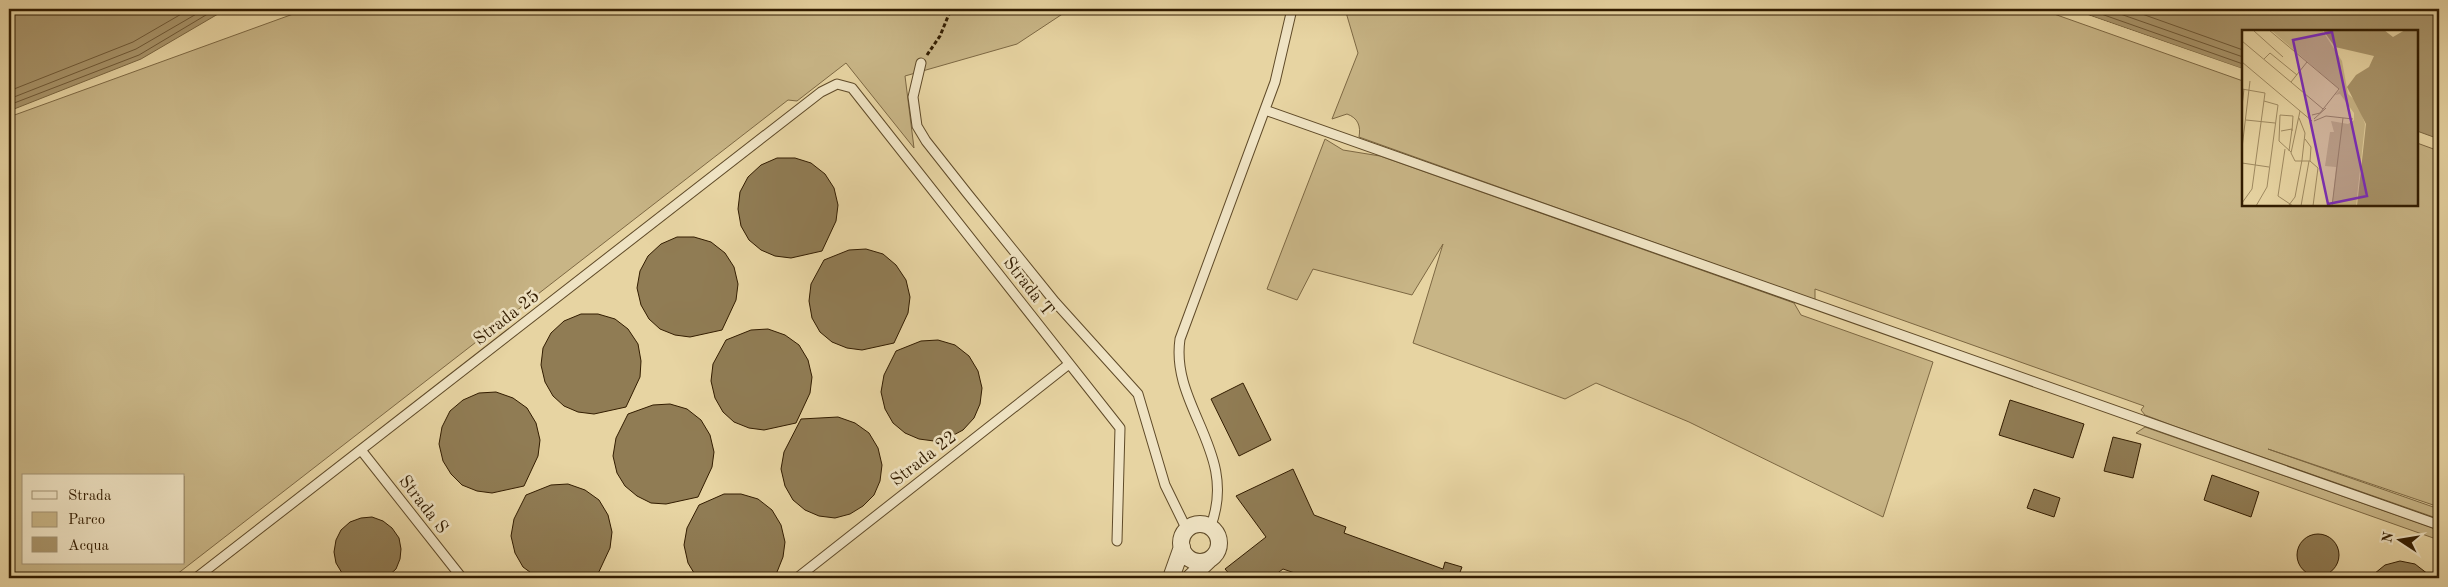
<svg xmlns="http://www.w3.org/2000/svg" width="2448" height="587" viewBox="0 0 2448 587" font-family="'Old Standard TT',serif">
	<rect width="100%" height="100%" fill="#e7d4a2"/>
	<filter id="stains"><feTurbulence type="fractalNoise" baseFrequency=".004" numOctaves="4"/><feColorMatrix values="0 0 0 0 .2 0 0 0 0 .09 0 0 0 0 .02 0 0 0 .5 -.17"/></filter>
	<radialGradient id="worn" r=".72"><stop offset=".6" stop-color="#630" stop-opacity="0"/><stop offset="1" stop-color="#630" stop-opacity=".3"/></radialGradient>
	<!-- green -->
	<path fill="#c8b586" stroke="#7d6843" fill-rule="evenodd" d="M307,9h763l-53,35 -112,32 9,72 -68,-85 -49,38 -9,-1 -616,478h-163v-461zM24,476h160v87h-160z
		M1345,9h695l203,72v124h174v-62l22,8v356l-171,-58 171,60v10l-265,-93 -29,-11 -4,-5 3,-4 -329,-117v11l-456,-163c2,-11 -1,-19 -12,-23l-15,5 26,-66z
		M1325,139l18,11 37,6 414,147 7,12 132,47 -50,155 -194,-95 -93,-39 -31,16 -152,-56 30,-99 -31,51 -99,-26 -16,31 -30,-11z
		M2145,427l294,103v10l-303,-107z"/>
	<!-- water -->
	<path fill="#a9956b" stroke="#796540" d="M9,9h208l1,5 -77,45 -132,52z
		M2072,9h367v130l-22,-8v-100h-174v38z"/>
	<!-- pier -->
	<path fill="#e7d4a2" d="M2070,9l173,60v3l-172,-61z"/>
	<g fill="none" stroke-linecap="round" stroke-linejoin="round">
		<!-- shore -->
		<path stroke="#6e5836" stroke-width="1" d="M2087,9l156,55
			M2106,9l137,48
			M2128,9l115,41
			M9,91l124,-49 57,-33
			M9,99l127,-50 69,-40
			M9,105l130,-50 72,-43 2,-3"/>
	</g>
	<!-- building -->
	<path fill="#907c54" stroke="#321c00" d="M777,158h18l16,5 14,11 9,14 4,17 -2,16 -14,30 -31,7 -16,-2 -14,-6 -12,-10 -8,-14 -3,-17 2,-17 8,-15 13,-12z
		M677,237h17l17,5 14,11 9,14 4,17 -2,16 -14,30 -32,7 -15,-2 -15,-6 -11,-10 -8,-14 -4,-17 3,-17 8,-15 13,-12z
		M866,249l17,5 13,11 10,15 4,17 -2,16 -14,30 -32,7 -15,-2 -15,-6 -12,-10 -8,-14 -3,-17 2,-17 13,-24 25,-10z
		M581,314h17l17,5 13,10 10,15 3,17 -1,16 -14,30 -32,7 -16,-2 -14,-6 -11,-10 -8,-14 -4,-17 2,-17 8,-15 13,-12z
		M768,329l17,6 14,10 9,15 4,17 -2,16 -14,30 -32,7 -15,-2 -15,-6 -11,-10 -8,-14 -4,-17 2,-17 13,-24 25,-10z
		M938,340l17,5 14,11 9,15 4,17 -2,16 -6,14 -11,12 -13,7 -16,4 -15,-2 -14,-6 -12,-10 -8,-14 -4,-17 3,-17 12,-24 25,-10z
		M1243,383l28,57 -32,16 -28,-57z
		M496,392l17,6 14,10 9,15 4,17 -2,16 -14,30 -32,7 -15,-2 -15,-6 -11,-11 -8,-13 -4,-17 3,-17 8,-16 13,-11 16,-7z
		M2010,400l74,24 -11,34 -74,-23z
		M670,404l17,5 14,11 9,15 4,17 -2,15 -14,30 -32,7 -15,-1 -14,-7 -12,-10 -8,-13 -4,-17 3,-18 12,-24 25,-9z
		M838,417l17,6 14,10 9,15 4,17 -2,16 -6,14 -11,11 -13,8 -15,4 -16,-2 -14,-6 -12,-10 -8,-14 -4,-17 3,-17 17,-33z
		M2113,437l28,7 -8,34 -29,-7z
		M1293,469l21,46 32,12 -2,6 99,36 2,-7 17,5 -3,8 3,3h-76l-18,-6 -2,6h-57l-26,-9 -12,9h-38l-8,-9 41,-32 -30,-41z
		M2212,475l47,17 -8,25 -47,-17z
		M568,484l17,6 14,10 9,15 4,17 -2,16 -14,30h-58l-15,-11 -8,-14 -4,-17 3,-17 12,-24 25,-10z
		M2034,489l26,9 -6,19 -27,-9z
		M724,494h17l17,5 14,11 9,15 4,17 -2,15 -6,15 -7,6h-73l-9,-15 -4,-18 3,-17 12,-23z
		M372,517l11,4 9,7 7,10 2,11 -1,10 -4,10 -10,9h-41l-9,-15 -2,-11 2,-12 5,-10 9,-8 11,-4z
		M2297 555a21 21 0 1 1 42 0a21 21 0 1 1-42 0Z
		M2400,561l15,3 18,14h-64l16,-13z"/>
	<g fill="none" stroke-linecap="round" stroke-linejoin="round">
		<!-- lane casing -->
		<g stroke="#5f4a28" stroke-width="11">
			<path id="lane" d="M921,63l-8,34 4,29 9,15 41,52 88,109 83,92 27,91 22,45
				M1265,110l1174,415
				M361,450l101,128
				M1210,528c30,-75 -40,-121 -30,-189l95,-257 17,-73
				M196,578l625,-486 16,-8 15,4 268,340 -3,113
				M797,578l272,-214"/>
		</g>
		<!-- street casing -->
		<g stroke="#5f4a28" stroke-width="18">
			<path id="street" d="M1181 543a19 19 0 1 1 38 0a19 19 0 1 1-38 0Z
				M1171,578l11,-31
				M1190,578l19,-18"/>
		</g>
		<!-- path -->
		<path stroke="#321c00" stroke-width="3" stroke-dasharray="4 2.5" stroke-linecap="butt" d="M927,55l13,-19 11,-27"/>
		<!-- lane -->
		<use href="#lane" stroke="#efe3c3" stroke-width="9"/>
		<!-- street -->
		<use href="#street" stroke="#efe3c3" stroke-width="16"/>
	</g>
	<g text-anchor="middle" stroke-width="5" stroke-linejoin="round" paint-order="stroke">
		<!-- street labels -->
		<g font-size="18" fill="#321c00" stroke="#efe3c3">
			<text transform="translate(1029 286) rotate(52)" y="6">Strada T</text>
			<text transform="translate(506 317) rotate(-38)" y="6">Strada 25</text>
			<text transform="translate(923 458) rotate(-38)" y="6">Strada 22</text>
			<text transform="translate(424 504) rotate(52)" y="6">Strada S</text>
		</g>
	</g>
	<!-- overview -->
	<g transform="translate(2242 30)">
		<rect width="176" height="176" fill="#e7d4a2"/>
		<path d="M29,0h51l20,31 6,33 10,9 7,21 -9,82h-24l4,-39 -11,-1 5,-34h4l-3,-11 17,3 6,-4v-7l-14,-19 -5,1 5,-5z" fill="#c8b586"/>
		<path d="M81,0h61l9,7 12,-7h13v176h-61l9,-82 -19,-37 9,-12 13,-8 5,-11 -39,-9z" fill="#a9956b"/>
		<path fill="none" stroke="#9f8a61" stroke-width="1" d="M27,0l70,59 -19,24 -8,2M12,1l29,26M0,11l81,68M22,29l6,-6 27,22M0,32l70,59M49,52l16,-20M0,59l23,4 -13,96 -10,14M0,76l2,-17M58,81l-9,42 4,8h15l8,7 -5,38M72,89l12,-11M4,90l29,3M72,91l12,-5 27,3M39,101l11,-2 -3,22M63,109l6,8 -1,14M0,118l8,-67M43,119l-7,47 15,10M49,122l-12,-11 1,-26 13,1 -1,15M0,133l27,4M47,175l6,-8 7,-37 3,-27 -6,-15M14,176l11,-19 11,-82 -14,-4M59,176l8,-45M90,176l11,-88"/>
		<path fill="#7b2cbf" fill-opacity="0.15" stroke="#7b2cbf" stroke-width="2.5" d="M90,2l35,164 -39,8 -35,-164z"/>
		<rect width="176" height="176" fill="none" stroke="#321c00" stroke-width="2.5"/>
	</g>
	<!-- margin -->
	<rect width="2448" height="587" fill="none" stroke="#e7d4a2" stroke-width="30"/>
	<rect x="10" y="10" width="2428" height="567" fill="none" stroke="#321c00" stroke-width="2.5"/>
	<rect x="15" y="15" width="2418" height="557" fill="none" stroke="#321c00"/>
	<!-- legend -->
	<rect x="22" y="474" width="162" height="90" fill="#efe3c3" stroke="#a39375"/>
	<rect x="32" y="491" width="25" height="8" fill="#efe3c3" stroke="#a39375"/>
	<text x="68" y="500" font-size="15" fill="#321c00">Strada</text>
	<rect x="32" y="512" width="25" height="15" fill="#c8b586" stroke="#a39375"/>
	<text x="68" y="524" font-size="15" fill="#321c00">Parco</text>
	<rect x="32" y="537" width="25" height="15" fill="#a9956b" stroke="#a39375"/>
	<text x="68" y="550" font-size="15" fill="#321c00">Acqua</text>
	<!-- north arrow -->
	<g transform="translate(2400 540) rotate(282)" stroke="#efe3c3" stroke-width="4" paint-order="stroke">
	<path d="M0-4L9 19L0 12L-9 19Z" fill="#321c00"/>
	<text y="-8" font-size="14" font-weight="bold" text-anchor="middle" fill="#321c00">N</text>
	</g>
	<rect width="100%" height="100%" filter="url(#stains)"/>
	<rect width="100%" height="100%" fill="url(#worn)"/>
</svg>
